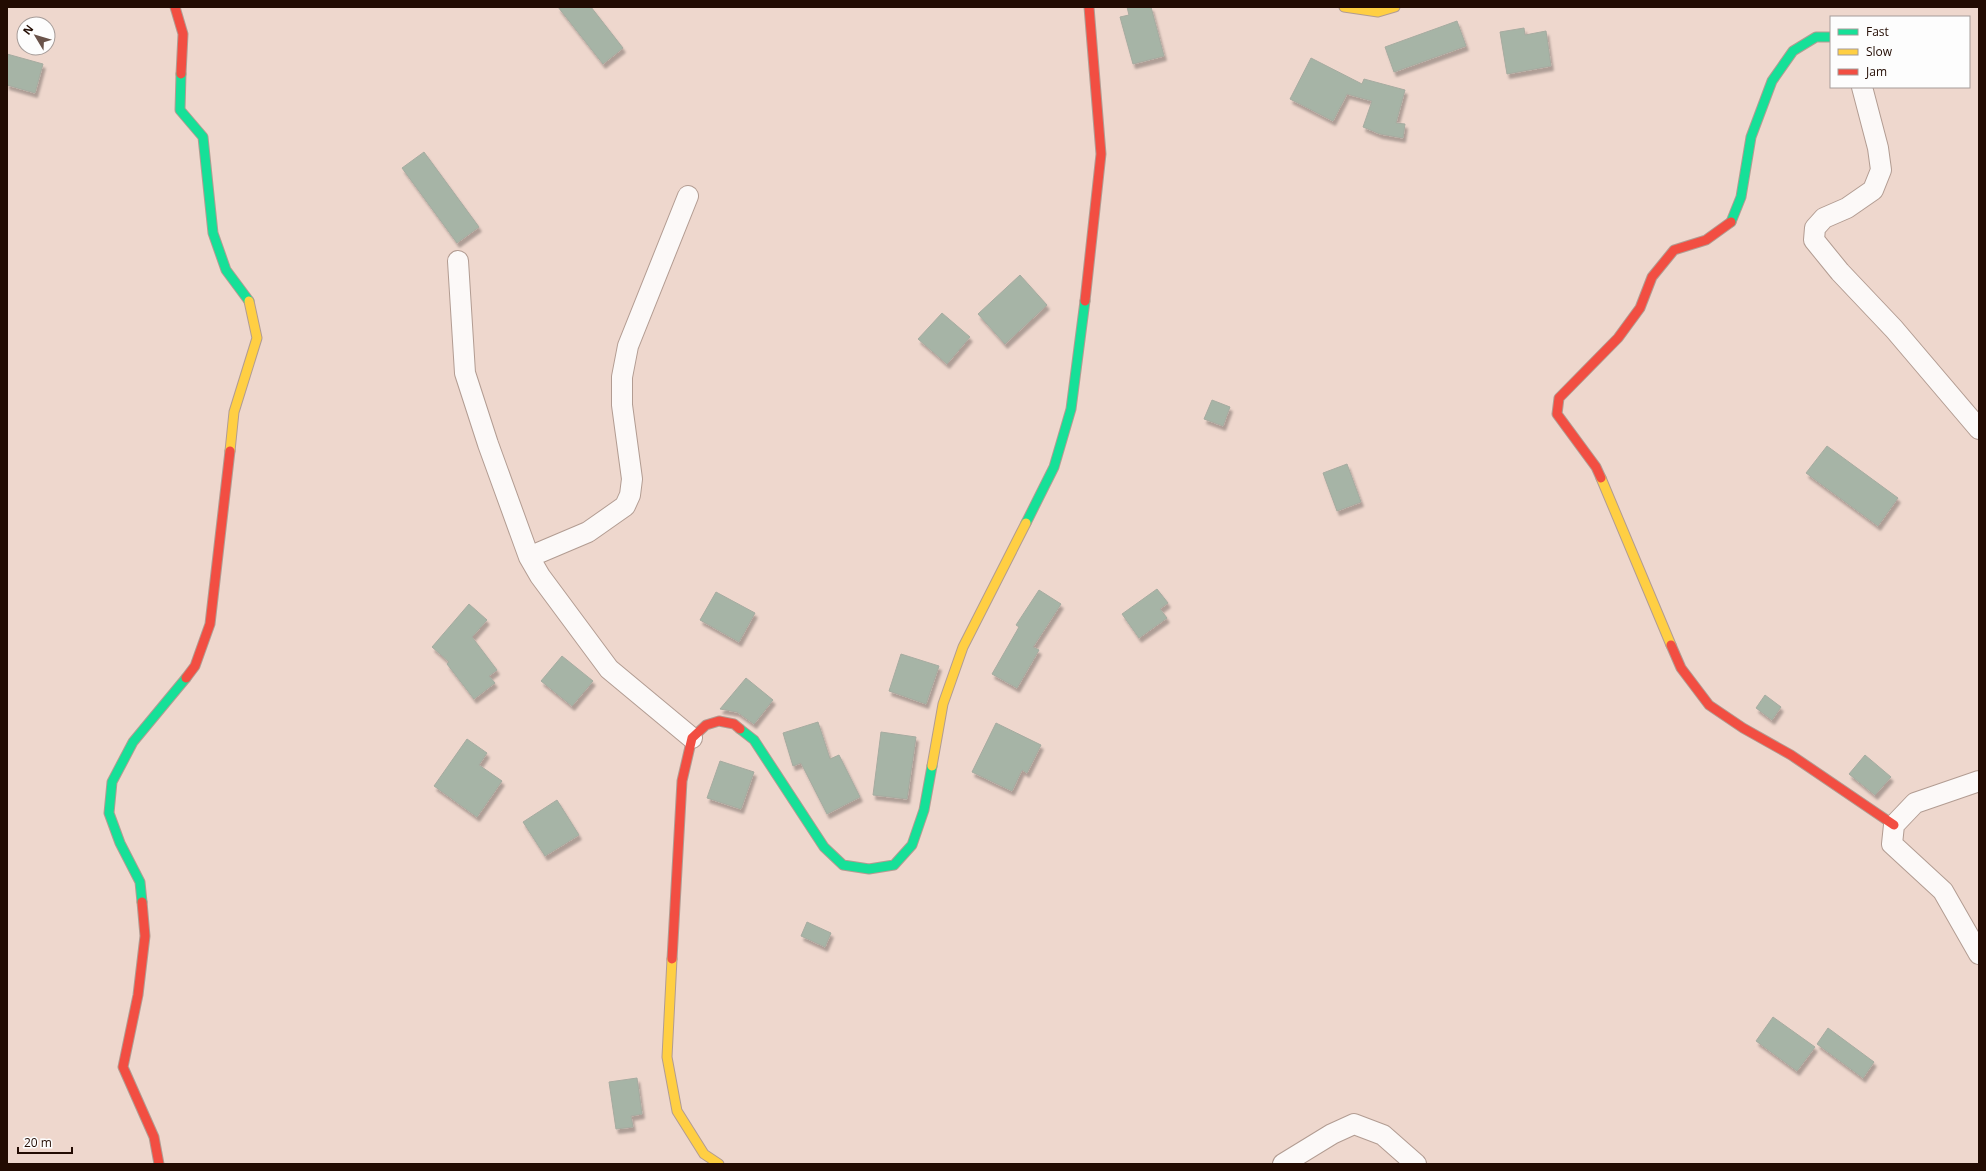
<svg xmlns="http://www.w3.org/2000/svg" width="1986" height="1171" viewBox="0 0 1986 1171" font-family="'Open Sans',sans-serif">
	<defs>
		<filter id="shadow"><feDropShadow dx="2.5" dy="4.5" stdDeviation="1" flood-color="#0004"/></filter>
	</defs>
	<rect width="100%" height="100%" fill="#eed7cd"/>
	<!-- building -->
	<path fill="#a6b4a6" stroke="#a6aba0" filter="url(#shadow)" d="M558,7h33l32,41 -20,16z
		M1127,7h24l13,49 -31,8 -13,-47 9,-2z
		M1457,21l9,25 -72,26 -9,-25z
		M1524,28l1,7 21,-4 5,35 -44,8 -7,-42z
		M7,54l36,10 -8,29 -28,-8z
		M1311,58l51,26 2,-5 41,11 -9,33 9,1 -2,14 -23,-4 -17,-7 9,-26 -25,-7 -14,27 -43,-22z
		M424,152l55,75 -22,16 -55,-75z
		M1020,275l27,30 -42,39 -27,-30z
		M942,313l28,24 -23,27 -29,-25z
		M1212,400l18,7 -7,19 -19,-7z
		M1827,446l71,52 -20,28 -72,-53z
		M1347,464l14,38 -24,9 -14,-38z
		M1157,589l11,14 -8,6 7,9 -28,20 -17,-24z
		M1039,590l22,14 -28,43 6,3 -22,38 -25,-14 27,-47 -3,-2z
		M716,592l39,21 -16,29 -39,-22z
		M469,604l18,16 -15,17 25,33 -8,6 6,7 -21,16 -27,-35 2,-2 -17,-15z
		M901,654l38,12 -13,38 -37,-13z
		M562,656l31,25 -21,25 -31,-25z
		M746,678l27,22 -19,24 -17,-12 -17,-3z
		M1765,695l16,12 -9,13 -16,-12z
		M818,722l12,37 9,-4 21,42 -33,17 -26,-51 -8,3 -10,-33z
		M996,723l45,22 -14,28 -5,-3 -10,21 -40,-19z
		M881,732l35,5 -9,62 -34,-4z
		M467,739l20,14 -8,12 23,16 -25,36 -43,-31z
		M1865,755l26,22 -16,18 -26,-21z
		M720,761l34,11 -13,37 -34,-11z
		M557,800l22,35 -34,21 -22,-34z
		M807,922l24,11 -6,14 -24,-11z
		M1773,1017l42,30 -18,24 -41,-30z
		M1828,1028l46,34 -11,16 -46,-34z
		M637,1078l5,36 -11,2 2,11 -17,2 -7,-47z"/>
	<g fill="none" stroke-linecap="round" stroke-linejoin="round">
		<!-- street casing -->
		<g stroke="#b29c92" stroke-width="22">
			<path id="street" d="M1862,87l16,61 3,22 -8,20 -26,18 -23,10 -9,10 -1,12 26,32 54,57 85,100
				M458,261l7,112 23,71 41,113 11,19 69,93 83,69
				M529,557l59,-25 37,-26 5,-11 2,-16 -10,-74v-28l6,-31 60,-150
				M1979,781l-64,22 -21,22 -2,19 51,47 36,63
				M1283,1164l49,-30 22,-10 29,11 33,29"/>
		</g>
		<!-- fast casing -->
		<g stroke="#b29c92" stroke-width="11">
			<path id="fast" d="M181,74l-1,36 23,27 10,96 13,37 23,31
				M1731,222l10,-25 10,-60 21,-56 21,-30 23,-14h15
				M1026,523l28,-56 17,-58 14,-108
				M740,729l14,11 70,107 19,18 26,4 25,-4 18,-20 12,-35 8,-44
				M142,902l-2,-20 -20,-39 -11,-30 3,-31 21,-40 53,-64"/>
		</g>
		<!-- slow casing -->
		<g stroke="#b29c92" stroke-width="11">
			<path id="slow" d="M1344,7l34,5 17,-5
				M230,451l4,-39 23,-74 -8,-37
				M1601,478l70,167
				M932,766l11,-62 20,-57 63,-124
				M672,959l-5,98 10,54 27,43 15,10"/>
		</g>
		<!-- jam casing -->
		<g stroke="#b29c92" stroke-width="11">
			<path id="jam" d="M175,7l8,27 -2,40
				M1085,301l16,-147 -12,-147
				M1601,478l-5,-11 -39,-53 2,-16 59,-60 22,-30 12,-31 22,-27 32,-10 25,-18
				M1671,645l10,23 28,37 34,23 48,27 103,70
				M186,678l9,-12 15,-42 20,-173
				M142,902l3,34 -7,59 -15,72 31,70 5,27
				M672,959l10,-178 10,-43 14,-13 13,-4 15,3 6,5"/>
		</g>
		<!-- street -->
		<use href="#street" stroke="#fcf9f8" stroke-width="20"/>
		<!-- fast -->
		<use href="#fast" stroke="#16e098" stroke-width="9"/>
		<!-- slow -->
		<use href="#slow" stroke="#ffcf43" stroke-width="9"/>
		<!-- jam -->
		<use href="#jam" stroke="#f24e42" stroke-width="9"/>
	</g>
	<!-- border -->
	<rect width="1986" height="1171" fill="none" stroke="#220b02" stroke-width="16"/>
	<!-- legend -->
	<rect x="1830" y="16" width="140" height="72" fill="#fdfdfd" stroke="#a59c99"/>
	<rect x="1838" y="29" width="20" height="6" fill="#16e098" stroke="#a59c99"/>
	<text x="1866" y="36" font-size="12" fill="#220b02">Fast</text>
	<rect x="1838" y="49" width="20" height="6" fill="#ffcf43" stroke="#a59c99"/>
	<text x="1866" y="56" font-size="12" fill="#220b02">Slow</text>
	<rect x="1838" y="69" width="20" height="6" fill="#f24e42" stroke="#a59c99"/>
	<text x="1866" y="76" font-size="12" fill="#220b02">Jam</text>
	<!-- north arrow -->
	<g transform="translate(36 36) rotate(308)"><circle r="19" fill="#fdfdfd" stroke="#a59c99"/>
	<path d="M0-3L7 15L0 10L-7 15Z" fill="#695249"/>
	<text y="-6" font-size="11" font-weight="bold" text-anchor="middle" fill="#220b02">N</text>
	</g>
	<!-- scale -->
	<path d="M18 1147v6h54v-6" fill="none" stroke="#220b02" stroke-width="2"/>
	<text x="24" y="1147" font-size="12" fill="#220b02" stroke="#fdfdfd" stroke-width="3" paint-order="stroke">20 m</text>
</svg>
